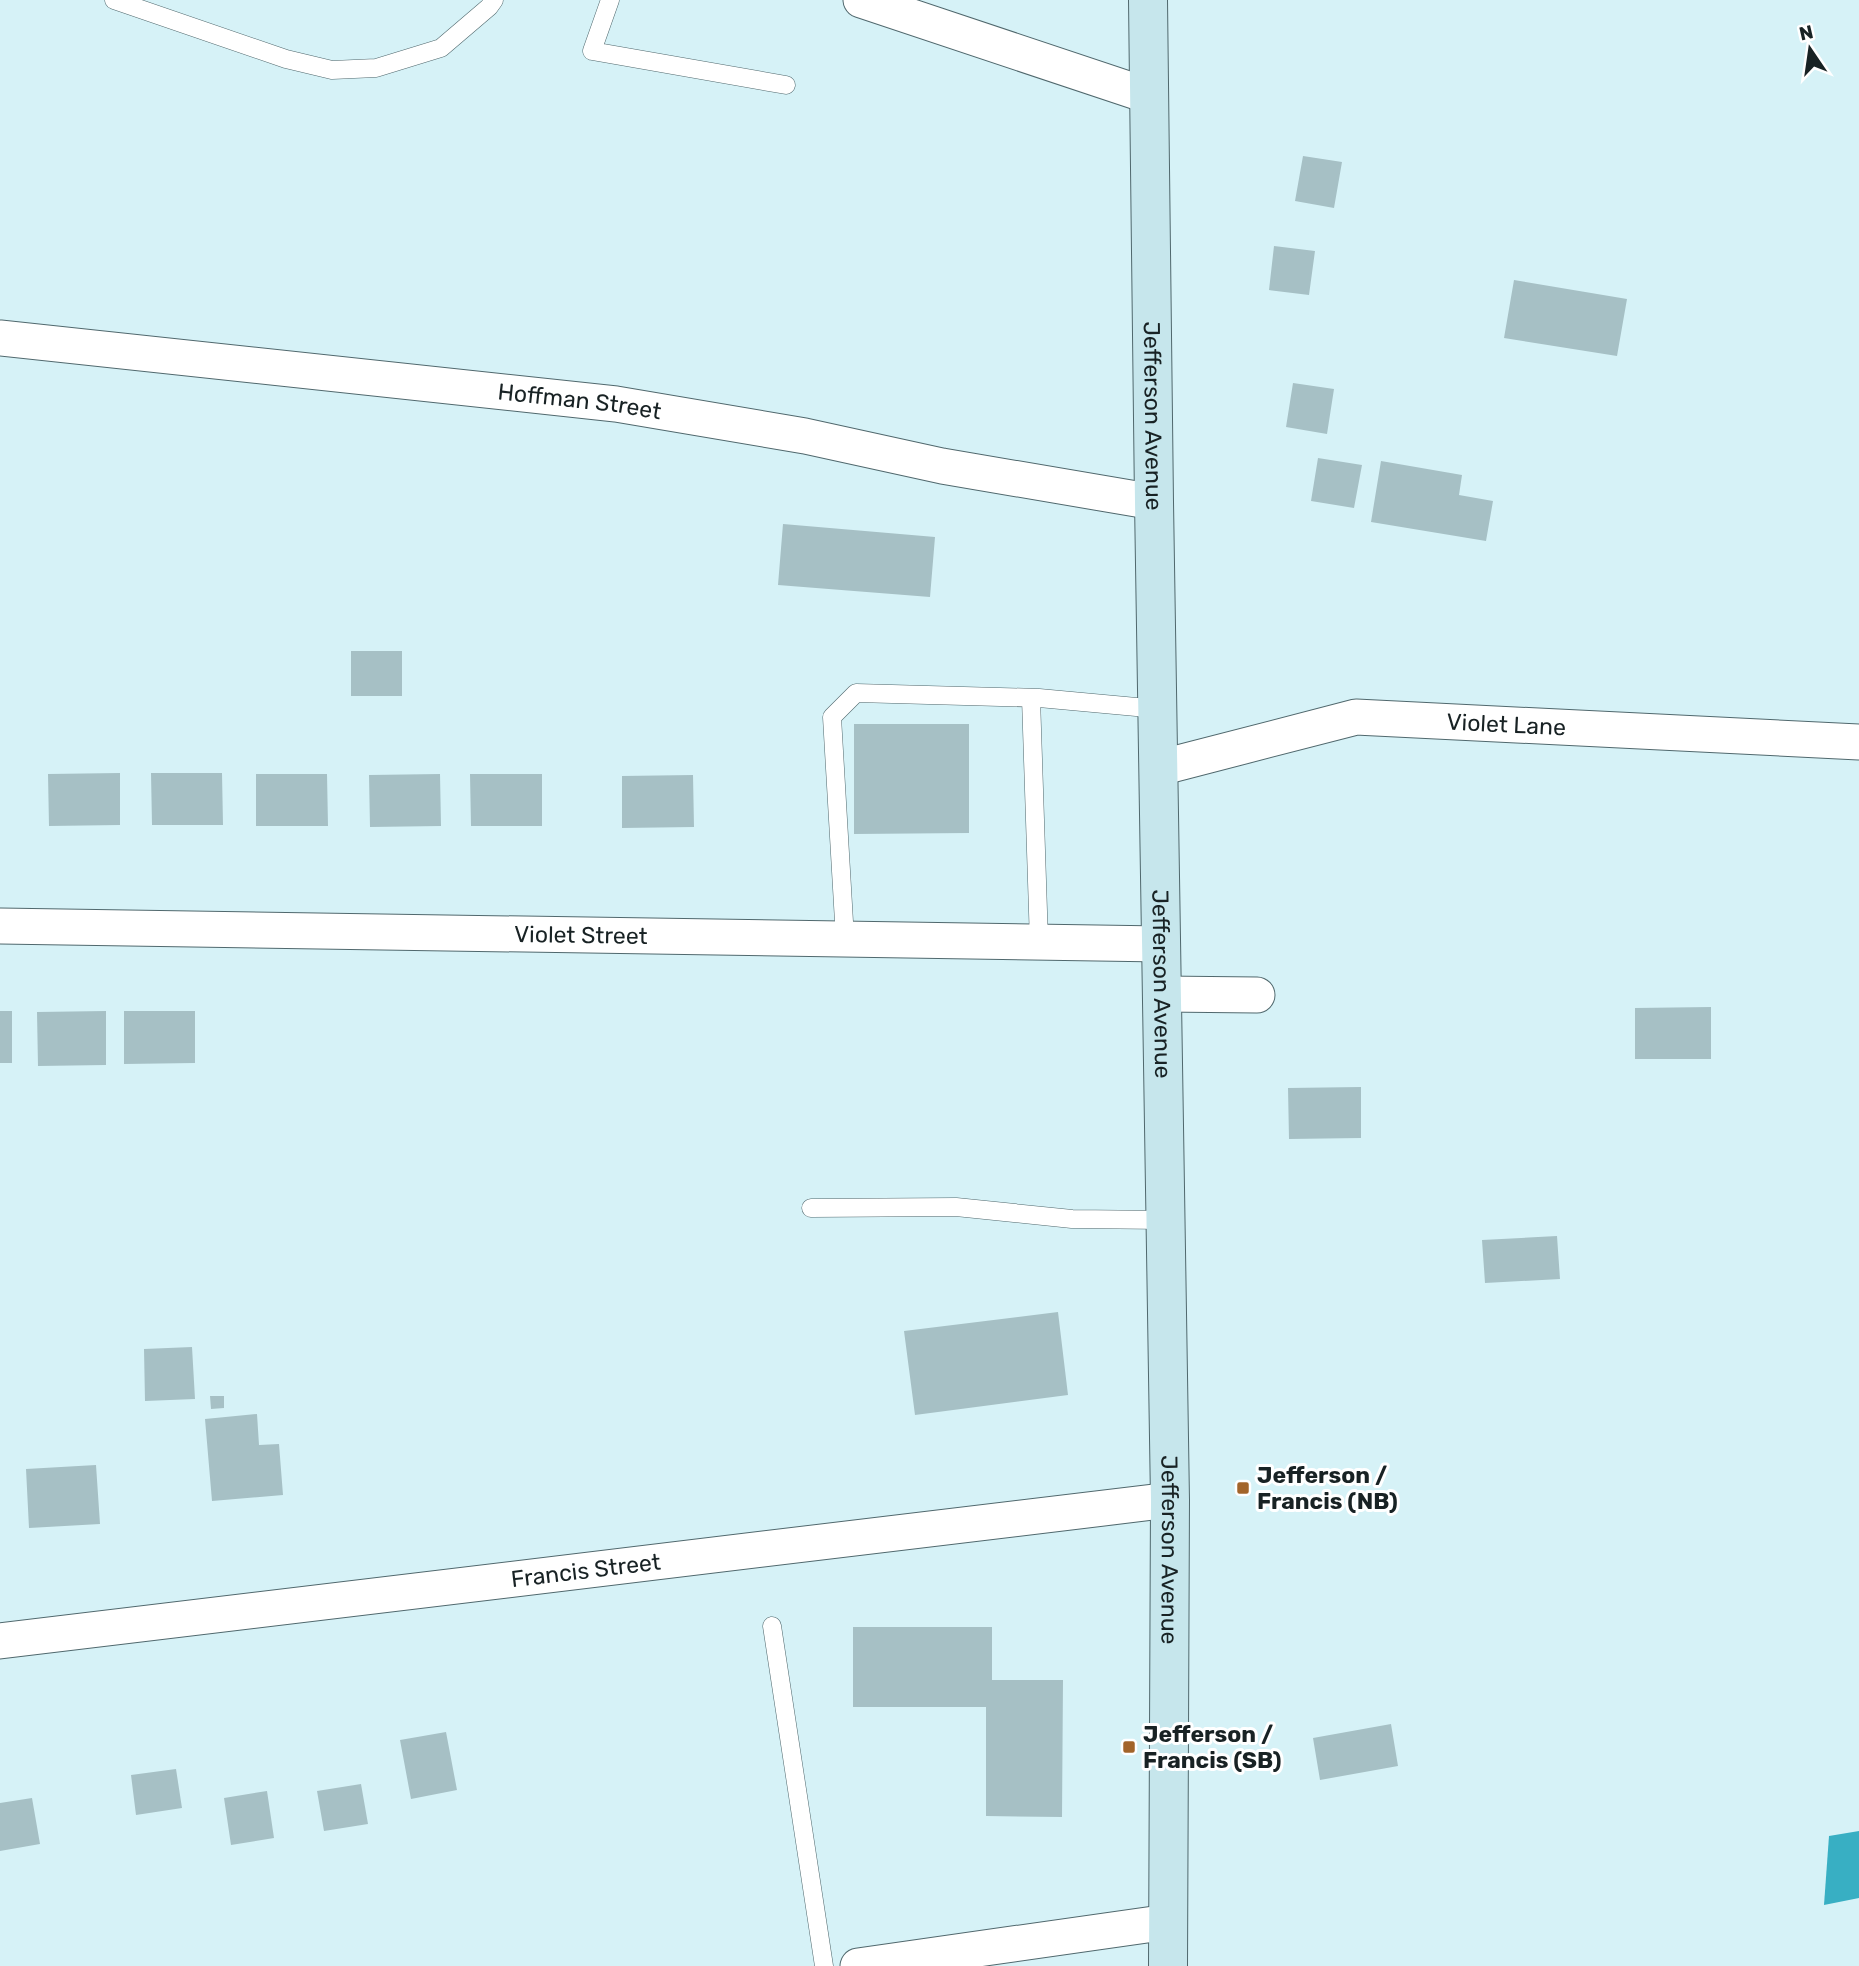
<svg xmlns="http://www.w3.org/2000/svg" width="1859" height="1966" viewBox="0 0 1859 1966" font-family="Rubik,sans-serif">
	<rect width="100%" height="100%" fill="#d6f2f7"/>
	<!-- water -->
	<path fill="#38afc3" d="M1859,1831v67l-35,7 5,-69z"/>
	<!-- building -->
	<path fill="#a6c0c5" d="M1303,156l39,6 -8,46 -39,-7z
		M1274,246l41,5 -6,44 -40,-5z
		M1514,280l113,19 -10,57 -113,-18z
		M1293,383l41,6 -7,45 -41,-7z
		M1318,458l44,7 -8,43 -43,-7z
		M1381,461l81,14 -3,20 34,6 -7,40 -115,-19z
		M783,524l152,13 -5,60 -152,-12z
		M351,651h51v45h-51z
		M854,724h115v109l-115,1z
		M120,773v52l-71,1 -1,-52z
		M151,773h71l1,52h-71z
		M256,774h71l1,52h-72z
		M440,774l1,52 -71,1 -1,-52z
		M470,774h72v52h-71z
		M693,775l1,52 -72,1v-52z
		M1711,1007v52h-76v-51z
		M0,1011h12v52h-12z
		M106,1011v54l-68,1 -1,-54z
		M124,1011h71v52l-71,1z
		M1361,1087v51l-72,1 -1,-51z
		M1557,1236l3,43 -75,4 -3,-43z
		M1058,1312l10,83 -153,20 -11,-84z
		M192,1347l3,52 -50,2 -1,-52z
		M210,1396h14v12l-13,1z
		M257,1414l2,31 20,-1 4,51 -71,6 -7,-82z
		M96,1465l4,59 -71,4 -3,-59z
		M853,1627h139v53h71l-1,137 -76,-1v-109h-133z
		M1391,1724l7,42 -78,14 -7,-42z
		M446,1732l11,58 -46,9 -11,-59z
		M176,1769l6,39 -46,7 -5,-40z
		M361,1784l7,40 -44,7 -7,-40z
		M267,1791l7,47 -43,7 -7,-47z
		M32,1798l8,46 -40,7v-48z"/>
	<g fill="none" stroke-linecap="round" stroke-linejoin="round">
		<!-- service casing -->
		<g stroke="#50686d" stroke-width="19">
			<path id="service" d="M114,0l172,59 46,11 44,-2 65,-20 48,-41 5,-7
				M610,0l-18,51 194,34
				M1031,698l8,244
				M845,939l-13,-222 24,-24 183,5 119,11
				M811,1208l145,-1 116,12 94,1
				M772,1626l52,340"/>
		</g>
		<!-- minor casing -->
		<g stroke="#50686d" stroke-width="37">
			<g id="minor">
				<path d="M861,0l288,96"/>
				<path id="s1" d="M0,338l616,66 189,32 137,30 212,36"/>
				<path id="s2" d="M1159,768l197,-51 503,25"/>
				<path id="s3" d="M0,926l1162,18"/>
				<path d="M1163,994l94,1"/>
				<path id="s4" d="M0,1641l1170,-141"/>
				<path d="M858,1966l310,-44"/>
			</g>
		</g>
		<!-- secondary casing -->
		<g stroke="#50686d" stroke-width="40">
			<g id="secondary">
				<path id="s5" d="M1148,0l6,502 16,998 -2,466"/>
			</g>
		</g>
		<!-- service -->
		<use href="#service" stroke="#fff" stroke-width="18"/>
		<!-- minor -->
		<use href="#minor" stroke="#fff" stroke-width="35"/>
		<!-- secondary -->
		<use href="#secondary" stroke="#c6e6ec" stroke-width="38"/>
	</g>
	<!-- markers -->
	<g fill="#a2642a" stroke="#fff" stroke-width="2.5">
		<rect x="1236" y="1481" width="14" height="14" rx="3.5"/>
		<rect x="1122" y="1740" width="14" height="14" rx="3.5"/>
	</g>
	<g text-anchor="middle" stroke-width="6" stroke-linejoin="round" paint-order="stroke">
		<!-- street labels -->
		<g font-size="23" fill="#182224" stroke="#fff">
			<text dy="8" stroke="none"><textPath href="#s1" startOffset="583">Hoffman Street</textPath></text>
			<text dy="8" stroke="none"><textPath href="#s5" startOffset="416">Jefferson Avenue</textPath></text>
			<text dy="8" stroke="none"><textPath href="#s2" startOffset="354">Violet Lane</textPath></text>
			<text dy="8" stroke="none"><textPath href="#s3" startOffset="581">Violet Street</textPath></text>
			<text dy="8" stroke="none"><textPath href="#s5" startOffset="984">Jefferson Avenue</textPath></text>
			<text dy="8" stroke="none"><textPath href="#s5" startOffset="1550">Jefferson Avenue</textPath></text>
			<text dy="8" stroke="none"><textPath href="#s4" startOffset="590">Francis Street</textPath></text>
		</g>
		<!-- poi labels -->
		<g font-size="23" font-weight="bold" fill="#182224" stroke="#fff" text-anchor="start">
			<text x="1257" y="1483">Jefferson /<tspan x="1257" dy="26">Francis (NB)</tspan></text>
			<text x="1143" y="1742">Jefferson /<tspan x="1143" dy="26">Francis (SB)</tspan></text>
		</g>
	</g>
	<!-- north arrow -->
	<g transform="translate(1810 49) rotate(347)" stroke="#ffffff" stroke-width="5" paint-order="stroke">
	<path d="M0-5L12 26L0 18L-12 26Z" fill="#182224"/>
	<text y="-10" font-size="19" font-weight="bold" text-anchor="middle" fill="#182224">N</text>
	</g>
</svg>
